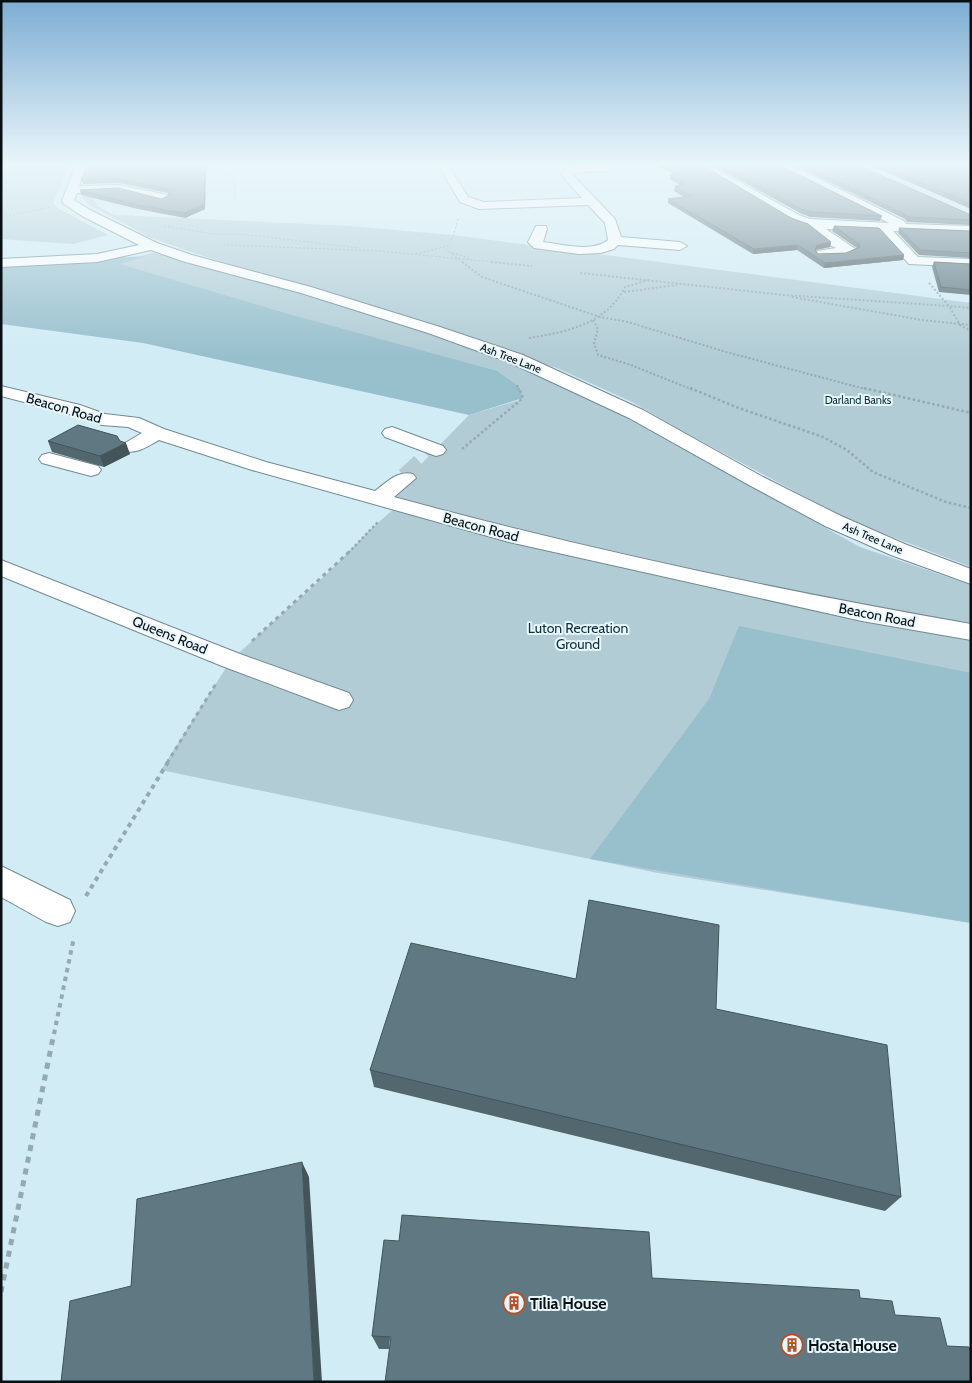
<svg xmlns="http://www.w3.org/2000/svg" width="972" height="1383" viewBox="0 0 972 1383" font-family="Cabin,sans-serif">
	<rect width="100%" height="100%" fill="#d1ecf5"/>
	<!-- green -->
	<path fill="#b1ccd5" d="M1,165h69l-17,38 6,6 49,26 -35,9 -72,-5z
		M87,194v2l5,2 6,8 16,9 236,11 103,9 518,68v264l-120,-46 -171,-91 -48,-28 -75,-34 -363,-115 -45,-16 -61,-33 -6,-7z
		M153,252l281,78 175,70 100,63 151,84 111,38v338l-313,-50 -497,-103 70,-110 99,-89 41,-42 34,-30 -14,-4 78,-80 54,-16 -223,-82 -181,-53z"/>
	<!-- forest -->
	<path fill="#97bfcc" d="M146,256l-26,8 180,53 197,54 21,15 5,12 -54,17 -326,-72 -142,-19v-60z
		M739,626l232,47v250l-381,-64 119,-160z"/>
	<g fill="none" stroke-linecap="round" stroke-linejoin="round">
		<!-- minor-tunnel -->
		<path stroke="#b3cbd3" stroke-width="21" stroke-dasharray="21 10" stroke-linecap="butt" d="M406,478l30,-28"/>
		<!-- minor casing -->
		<g stroke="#718a93" stroke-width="2">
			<path id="minor" d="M76,165h10l-7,21 40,-1 49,10 2,3 -6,4 -45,-11 -42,2 -3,7 16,10 67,33 35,12 119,32 129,40 83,28 120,55 120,67 78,39 66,29 64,24v15l-80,-29 -66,-29 -76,-41 -120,-67 -118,-55 -83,-30 -127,-40 -119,-32 -31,-11 -54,12 -96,5v-8l96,-5 42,-9 -57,-29 -18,-12 -2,-3z
				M438,165h10l20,32 16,5 98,-4 -20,-22 -2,-2c13,-13 38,-10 55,-9l1,2c-10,9 -31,1 -43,8l42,44 6,18 59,5 7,4 -7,4 -62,-5 -4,4 -13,4 -22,1 -45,-6 -6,-6 8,-16h10l1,3 -4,13c19,2 49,11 65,-2l-3,-17 -17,-18 -109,4 -19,-7z
				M697,165h12l90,50 11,4 79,4 -110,-56 -1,-2h13l113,56 2,3 65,2v8l-78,-3 25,26 53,2v8l-62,-3 -31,-33 -52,-2 31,21c-6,7 -31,9 -40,7l-2,-3 2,-3 19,-3 -10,-5 -18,-16 -17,-6z
				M927,165h14l2,2 -5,3z
				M1,386l79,19 25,9 34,4 25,11 102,33 109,29c12,-9 23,-21 38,-17l3,4 -22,19c190,52 383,93 577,127v16l-109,-19 -353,-79 -257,-72 -93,-30c-11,6 -21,14 -34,11l-3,-4 3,-4 17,-10 -14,-6 -26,-2 -36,-12 -65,-17z
				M392,427l51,19 3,4 -3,4 -7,2 -51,-19 -3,-4 3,-4z
				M49,453l49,13 3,4 -3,4 -7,2 -49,-13 -3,-4 3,-4z
				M1,560l239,94 109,39 4,7 -4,7 -10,3 -117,-44 -221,-90z
				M1,866l69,34 5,11 -5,11 -12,4 -12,-4 -45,-25z"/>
		</g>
		<!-- path-far5 -->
		<path stroke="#94a9b1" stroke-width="1" stroke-dasharray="2 2" stroke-linecap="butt" d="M202,172l28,2 5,8v17
			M1,217l49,-10
			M458,219l-5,18 -7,12 3,3 21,6
			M164,226l50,8h26l119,14
			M227,245l152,6 125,12
			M449,252l15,11
			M416,254l31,-8"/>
		<!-- path-far4 -->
		<path stroke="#94a9b1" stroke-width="2" stroke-dasharray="2 2" stroke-linecap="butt" d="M462,262l20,15 118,40 28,5 98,30 143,38
			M491,262l41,4
			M580,273l204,22 165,11 11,19 11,6
			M929,283l20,23 22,2
			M624,292l53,-7
			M792,297l130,23 49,5
			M593,320l5,9 -4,14 4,12 33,10 62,25
			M529,338c38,-6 77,-14 96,-51l24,-7
			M517,385l2,5"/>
		<!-- path-far3 -->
		<path stroke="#94a9b1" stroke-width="2.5" stroke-dasharray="2.5 2.5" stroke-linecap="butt" d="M690,388l46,19 87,30 24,13 26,22 73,30 25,6
			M864,388l107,25
			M462,449l61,-51 -4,-10
			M348,553l30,-31"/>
		<!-- path-far2 -->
		<path stroke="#94a9b1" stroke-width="3" stroke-dasharray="4 4" stroke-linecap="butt" d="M252,641l97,-89
			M167,763l50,-81"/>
		<!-- path-far1 -->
		<path stroke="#94a9b1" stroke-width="4" stroke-dasharray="4.5 4.5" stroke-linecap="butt" d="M86,896l82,-134
			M54,1034l20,-97"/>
		<!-- path -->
		<path stroke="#94a9b1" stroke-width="5" stroke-dasharray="6 6" stroke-linecap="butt" d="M1,1292l53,-259"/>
		<!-- minor -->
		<use href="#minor" fill="#fff" fill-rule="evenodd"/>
	</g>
	<!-- wall -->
	<path fill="#53676f" d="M88,165h118l-1,44 -20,9 -47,-9 -57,-14 -1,-5 82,9 7,-4 -1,-2 -49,-10 -36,1 -2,-4z
		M656,165h46l129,77 -1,5 -15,3 3,4 28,-1 11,-5 -25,-17 2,-5 70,29 -1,5 -79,8 -27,-18 -44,4 -85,-51v-4l16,-2 -10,-6 1,-5 5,-1 -10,-6v-4l3,-1z
		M712,165h67l103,51 -2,5 -70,-4 -10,-4z
		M794,165h64l113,50v10l-64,-3 -2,-3z
		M870,165h62l7,2 32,-2v44z
		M899,228l72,3v27l-52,-3 -21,-22z
		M934,262l37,2v31l-32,-3 -7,-25z
		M48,441h72l10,13 -26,13 -52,-15z
		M716,1009l185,188 -16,14 -511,-124 -4,-17z
		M399,1241l-10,108h-10l-7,-13z"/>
	<!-- shaded-wall -->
	<path fill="#43545a" d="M205,165h1l-1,44 -20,9 -1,-5z
		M831,242l-1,5 -15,3 -2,5 4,-10z
		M798,245l-1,5 -44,4 1,-5z
		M904,255l-1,5 -79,8 1,-5z
		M126,443l4,11 -26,13 -4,-11z
		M302,1162l7,15 13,205h-8z"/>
	<!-- building -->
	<path fill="#607881" stroke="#43545a" d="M88,165h117l-1,39 -20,9 -47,-8 -57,-15 38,-2 44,11 9,-5 -4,-5 -49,-10 -37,1z
		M664,165h38l89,53 17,6 23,18 -14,3 -2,5 3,4 28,-1 14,-6 -1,-3 -25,-18 45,2 25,27 -79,8 -27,-18 -44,4 -86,-50 23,-3 -16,-10 11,-2 -16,-9 9,-1z
		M720,165h59l103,51 -70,-4 -11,-3z
		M804,165h54l113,50v5l-63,-3 -2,-2z
		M880,165h52l7,2 5,-2h27v39z
		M899,228l72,3v22l-51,-3z
		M934,262l37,2v26l-30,-3z
		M78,425l39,11 3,5 6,2 -26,13 -52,-15z
		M589,900l130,25 -3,84 171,36 14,152 -531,-127 41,-127 165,36z
		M302,1162l12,220h-253l9,-81 61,-15 6,-87z
		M402,1215l247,17 3,46 207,12 1,8 32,3 3,14 45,3 7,28 22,1 2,6v29h-586l6,-45 -19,-1 12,-96 15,1z"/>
	<!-- sky -->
	<linearGradient id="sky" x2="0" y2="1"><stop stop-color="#7dadd2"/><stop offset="0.46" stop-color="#eaf6fa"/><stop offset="1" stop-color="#eaf6fa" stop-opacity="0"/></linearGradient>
	<rect width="972" height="358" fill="url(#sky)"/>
	<!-- icons -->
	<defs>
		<g id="building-ring" transform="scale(1.125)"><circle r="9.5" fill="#e7f7fd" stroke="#b75027" stroke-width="1.5"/><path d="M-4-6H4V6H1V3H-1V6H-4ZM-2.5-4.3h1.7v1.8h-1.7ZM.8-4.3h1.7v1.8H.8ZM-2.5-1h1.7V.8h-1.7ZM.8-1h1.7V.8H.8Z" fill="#b75027"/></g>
	</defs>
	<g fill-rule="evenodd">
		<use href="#building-ring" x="514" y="1303"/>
		<use href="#building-ring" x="792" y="1345"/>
	</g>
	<g text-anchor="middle" stroke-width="4" stroke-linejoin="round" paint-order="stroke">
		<!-- far-street labels -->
		<g font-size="11" fill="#060f12" stroke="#e7f7fd">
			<text transform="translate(511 358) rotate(21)" y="4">Ash Tree Lane</text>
			<text transform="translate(873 538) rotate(23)" y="4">Ash Tree Lane</text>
		</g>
		<!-- far-park labels -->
		<g font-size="11" fill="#0a303b" stroke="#e7f7fd">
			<text x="858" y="404">Darland Banks</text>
		</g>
		<!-- street labels -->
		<g font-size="14" fill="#060f12" stroke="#e7f7fd">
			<text transform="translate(64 408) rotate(16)" y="5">Beacon Road</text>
			<text transform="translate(481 527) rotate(15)" y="5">Beacon Road</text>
			<text transform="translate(877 615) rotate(11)" y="5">Beacon Road</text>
			<text transform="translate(170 635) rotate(22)" y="5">Queens Road</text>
		</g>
		<!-- park labels -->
		<g font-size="14" fill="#0a303b" stroke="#e7f7fd">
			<text x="578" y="633">Luton Recreation<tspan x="578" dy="16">Ground</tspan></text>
		</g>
		<!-- near-poi labels -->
		<g font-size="16" font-weight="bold" fill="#060f12" stroke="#e7f7fd" text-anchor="start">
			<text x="530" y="1309">Tilia House</text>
			<text x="808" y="1351">Hosta House</text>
		</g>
	</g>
	<!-- border -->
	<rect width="972" height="1383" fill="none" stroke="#060f12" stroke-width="5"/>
</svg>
